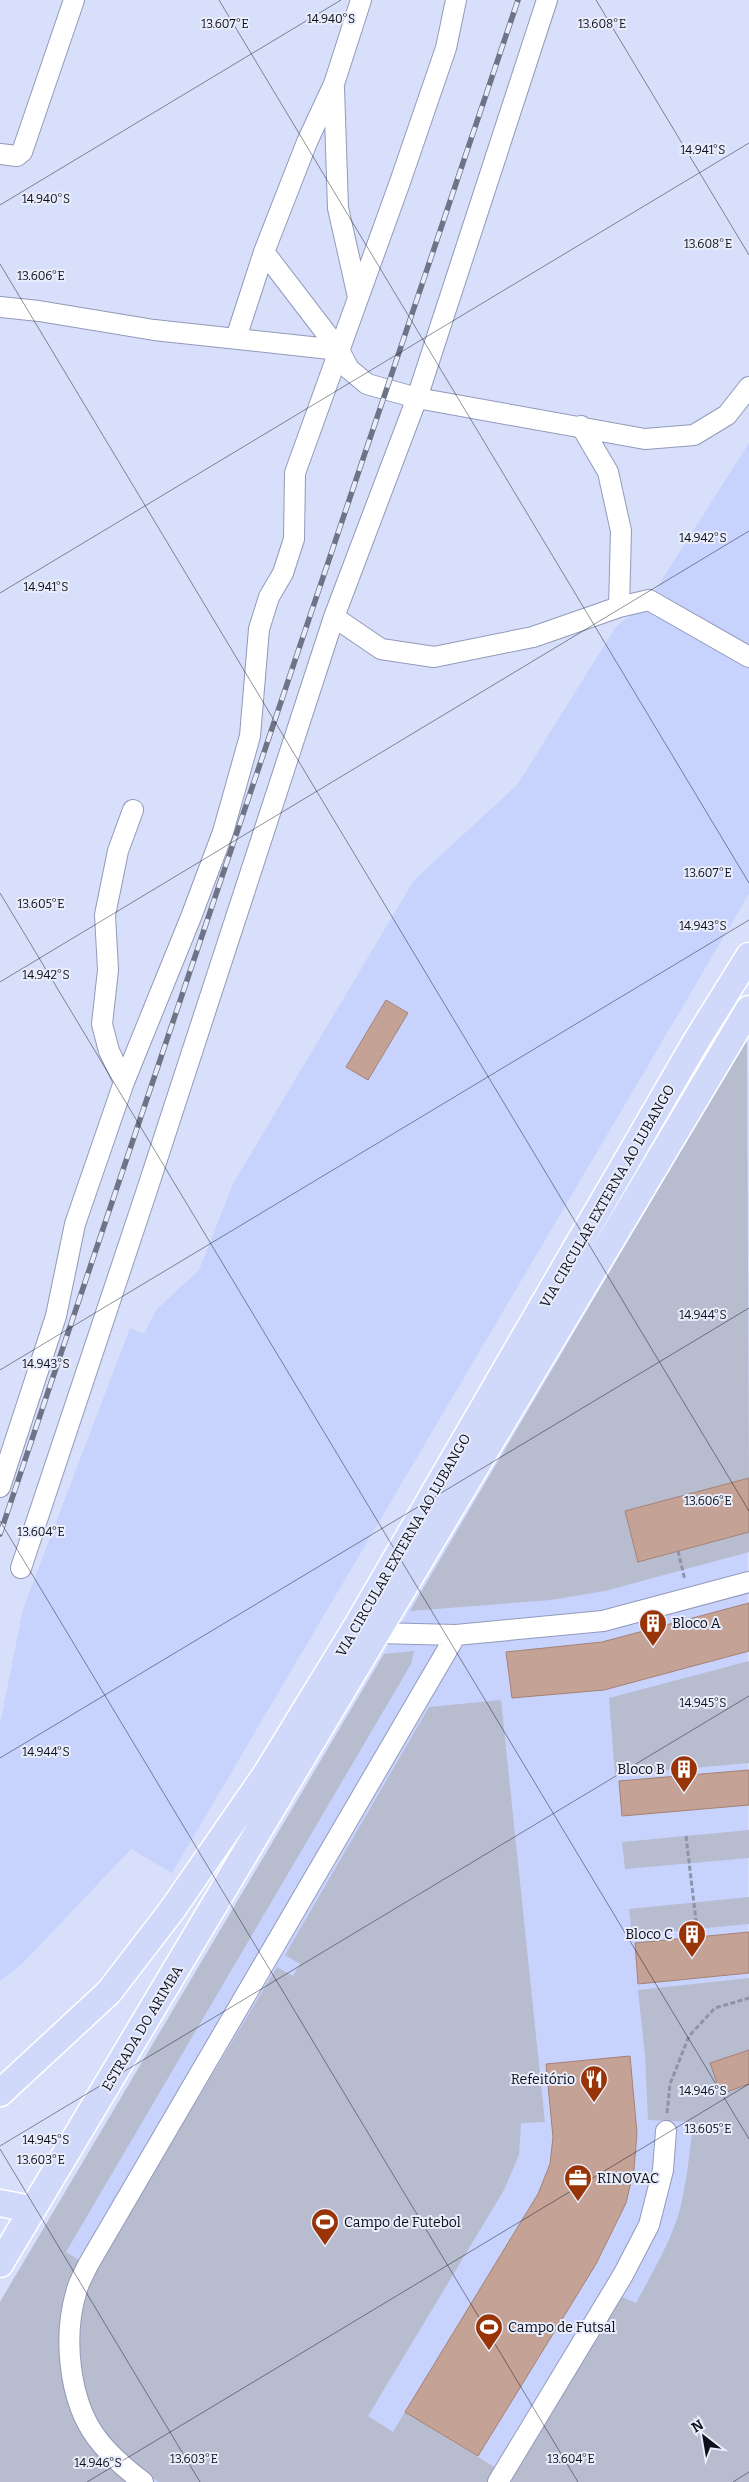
<svg xmlns="http://www.w3.org/2000/svg" width="749" height="2482" viewBox="0 0 749 2482" font-family="Bitter,serif">
	<rect width="100%" height="100%" fill="#d7dffa"/>
	<!-- built -->
	<path fill="#c8d3fd" d="M749,443v451l-577,979 -41,-24 -108,114 -23,18v-257l23,-115 107,-281 14,6 13,-25 42,-39 34,-86 181,-304 104,-96 97,-156 34,-28z
		M747,1039l2,1443h-749v-180z"/>
	<!-- green -->
	<path fill="#b7bccf" d="M747,1039l2,439 -124,33 13,51 111,-30v20l-144,39 -54,9 -141,11z
		M414,1651l-3,13 -345,588 13,8 -18,65 -1,36 7,36 63,85h-130v-180l384,-648z
		M749,1661v102l-134,12 -6,-77z
		M501,1700l44,422 -24,1 -2,32 -15,35 -136,226 25,16 12,-20 91,56 -9,14h-328c-78,-47 -93,-118 -70,-202l188,-313 16,9 7,-12 -15,-9 144,-248z
		M749,1830v28l-124,11 -3,-27z
		M749,1897v27l-117,11 -3,-26z
		M749,1978v504h-240l111,-186 16,7c16,-30 35,-61 44,-94 7,-29 10,-58 13,-87l-45,-2 -3,-65 -7,-65z"/>
	<!-- building -->
	<path fill="#c4a296" stroke="#a58175" d="M386,1000l22,13 -40,67 -22,-13z
		M749,1478v54l-111,30 -13,-51z
		M749,1603v48l-145,39 -92,8 -6,-46 96,-10z
		M749,1770v35l-127,11 -3,-35z
		M749,1932v41l-111,11 -3,-41z
		M749,2050v34l-28,10 -11,-31z
		M630,2056l7,77 -3,36 -8,34 -30,61 -118,192 -73,-44 117,-192 16,-26 12,-30 3,-27 -7,-73z"/>
	<g fill="none" stroke-linecap="round" stroke-linejoin="round">
		<!-- minor casing -->
		<g stroke="#929abb" stroke-width="22">
			<path id="minor" d="M334,88l4,120 20,89
				M0,154l17,2 5,-4 52,-152
				M264,252l75,98 10,19 18,15 50,14 228,41 49,-4 33,-20 22,-28
				M0,307l39,4 115,19 185,20
				M236,338l28,-86 43,-110 27,-58 27,-84
				M581,426l27,46 13,59 -2,76
				M334,617l47,32 53,8 99,-20 86,-30 30,-7 100,57
				M124,1082l-15,-31 -7,-27 6,-54 -3,-55 13,-64 15,-41
				M0,1487l56,-171 19,-92 49,-142 67,-165 32,-85 27,-96 9,-107 10,-32 14,-24 11,-34 1,-66 105,-291 46,-134 10,-48
				M21,1568l125,-375 188,-576 83,-219 130,-398
				M377,1633l79,2 147,-14 146,-39
				M143,2482c-17,-13 -34,-27 -47,-45 -27,-37 -33,-100 -20,-144 2,-10 8,-19 12,-28l368,-630
				M498,2482l125,-207 26,-50 14,-55 3,-39"/>
		</g>
		<!-- major casing -->
		<g stroke="#fff" stroke-width="29">
			<path id="major" d="M0,2093l109,-101 63,-82 94,-136 92,-150 337,-581 54,-87
				M0,2203l31,6
				M0,2264l749,-1255"/>
		</g>
		<!-- path -->
		<path stroke="#8d93a9" stroke-width="3" stroke-dasharray="5 2.5" stroke-linecap="butt" d="M678,1551l7,29
			M686,1836l11,93
			M667,2113l3,-29 19,-48 26,-28 34,-10"/>
		<!-- minor -->
		<use href="#minor" stroke="#fff" stroke-width="20"/>
		<!-- major -->
		<use href="#major" stroke="#d0d9fa" stroke-width="26"/>
		<!-- rail casing -->
		<g stroke="#6e7386" stroke-width="5.5">
			<path id="rail" d="M0,1534l518,-1534"/>
		</g>
		<!-- rail -->
		<use href="#rail" stroke="#e9edfb" stroke-width="4" stroke-dasharray="11" stroke-linecap="butt"/>
	</g>
	<!-- ticks -->
	<path fill="none" stroke="#0d101b" stroke-width="1" stroke-opacity="0.45" d="M219,0l530,883M596,0l153,255M0,205l341,-205M0,264l749,1247M0,593l749,-450M0,893l749,1246M0,982l749,-451M0,1370l749,-450M0,1521l578,961M0,1758l749,-450M0,2146l749,-450M0,2149l200,333M87,2482l662,-398M733,2482l16,-10"/>
	<!-- icons -->
	<defs>
		<g id="building-pin" transform="scale(1.4375)"><path d="M0 17L-7.5 6A9.5 9.5 0 1 1 7.5 6Z" fill="#993406" stroke="#e9edfb"/><path d="M-4-6H4V6H1V3H-1V6H-4ZM-2.5-4.3h1.7v1.8h-1.7ZM.8-4.3h1.7v1.8H.8ZM-2.5-1h1.7V.8h-1.7ZM.8-1h1.7V.8H.8Z" fill="#fff"/></g>
		<g id="restaurant-pin" transform="scale(1.4375)"><path d="M0 17L-7.5 6A9.5 9.5 0 1 1 7.5 6Z" fill="#993406" stroke="#e9edfb"/><path d="M-5-6h1v4h1v-4h1v4h1v-4h1v5L-1.5 .5V6h-2V.5L-5-1ZM5-6V6H3V1.5H1.5Q1.5-4 5-6Z" fill="#fff"/></g>
		<g id="office-pin" transform="scale(1.4375)"><path d="M0 17L-7.5 6A9.5 9.5 0 1 1 7.5 6Z" fill="#993406" stroke="#e9edfb"/><path d="M-6-3h4V-5.5h4V-3h4V5H-6ZM-1-4.5V-3h2v-1.5ZM-6 0V1H6V0Z" fill="#fff"/></g>
		<g id="stadium-pin" transform="scale(1.4375)"><path d="M0 17L-7.5 6A9.5 9.5 0 1 1 7.5 6Z" fill="#993406" stroke="#e9edfb"/><path d="M0-5a6.5 5 0 1 0 0 10a6.5 5 0 1 0 0-10ZM-3.5-1.8h7v3.6h-7Z" fill="#fff"/></g>
	</defs>
	<g fill-rule="evenodd">
		<use href="#building-pin" x="653" y="1623"/>
		<use href="#building-pin" x="684" y="1769"/>
		<use href="#building-pin" x="692" y="1934"/>
		<use href="#restaurant-pin" x="594" y="2079"/>
		<use href="#office-pin" x="578" y="2178"/>
		<use href="#stadium-pin" x="325" y="2222"/>
		<use href="#stadium-pin" x="489" y="2327"/>
	</g>
	<g text-anchor="middle" stroke-width="4" stroke-linejoin="round" paint-order="stroke">
		<!-- street labels -->
		<g font-size="14" fill="#0d101b" stroke="#e9edfb">
			<text transform="translate(607 1196) rotate(-60)" y="5">VIA CIRCULAR EXTERNA AO LUBANGO</text>
			<text transform="translate(403 1545) rotate(-60)" y="5">VIA CIRCULAR EXTERNA AO LUBANGO</text>
			<text transform="translate(142 2028) rotate(-59)" y="5">ESTRADA DO ARIMBA</text>
		</g>
		<!-- poi labels -->
		<g font-size="14" fill="#0d101b" stroke="#e9edfb" text-anchor="start">
			<text x="672" y="1628">Bloco A</text>
			<text x="665" y="1774" text-anchor="end">Bloco B</text>
			<text x="673" y="1939" text-anchor="end">Bloco C</text>
			<text x="575" y="2084" text-anchor="end">Refeitório</text>
			<text x="597" y="2183">RINOVAC</text>
			<text x="344" y="2227">Campo de Futebol</text>
			<text x="508" y="2332">Campo de Futsal</text>
		</g>
	</g>
	<g font-size="12" text-anchor="middle" fill="#0d101b" stroke="#e9edfb" stroke-width="4" stroke-linejoin="round" paint-order="stroke">
		<text x="331" y="23">14.940°S</text>
		<text x="225" y="28">13.607°E</text>
		<text x="602" y="28">13.608°E</text>
		<text x="703" y="154">14.941°S</text>
		<text x="46" y="203">14.940°S</text>
		<text x="708" y="248">13.608°E</text>
		<text x="41" y="280">13.606°E</text>
		<text x="703" y="542">14.942°S</text>
		<text x="46" y="591">14.941°S</text>
		<text x="708" y="877">13.607°E</text>
		<text x="41" y="908">13.605°E</text>
		<text x="703" y="930">14.943°S</text>
		<text x="46" y="979">14.942°S</text>
		<text x="703" y="1319">14.944°S</text>
		<text x="46" y="1368">14.943°S</text>
		<text x="708" y="1505">13.606°E</text>
		<text x="41" y="1536">13.604°E</text>
		<text x="703" y="1707">14.945°S</text>
		<text x="46" y="1756">14.944°S</text>
		<text x="703" y="2095">14.946°S</text>
		<text x="708" y="2133">13.605°E</text>
		<text x="46" y="2144">14.945°S</text>
		<text x="41" y="2164">13.603°E</text>
		<text x="194" y="2463">13.603°E</text>
		<text x="571" y="2463">13.604°E</text>
		<text x="98" y="2467">14.946°S</text>
	</g>
	<!-- north arrow -->
	<g transform="translate(704 2437) rotate(329)" stroke="#e9edfb" stroke-width="4" paint-order="stroke">
	<path d="M0-4L9 19L0 12L-9 19Z" fill="#0d101b"/>
	<text y="-8" font-size="14" font-weight="bold" text-anchor="middle" fill="#0d101b">N</text>
	</g>
</svg>
